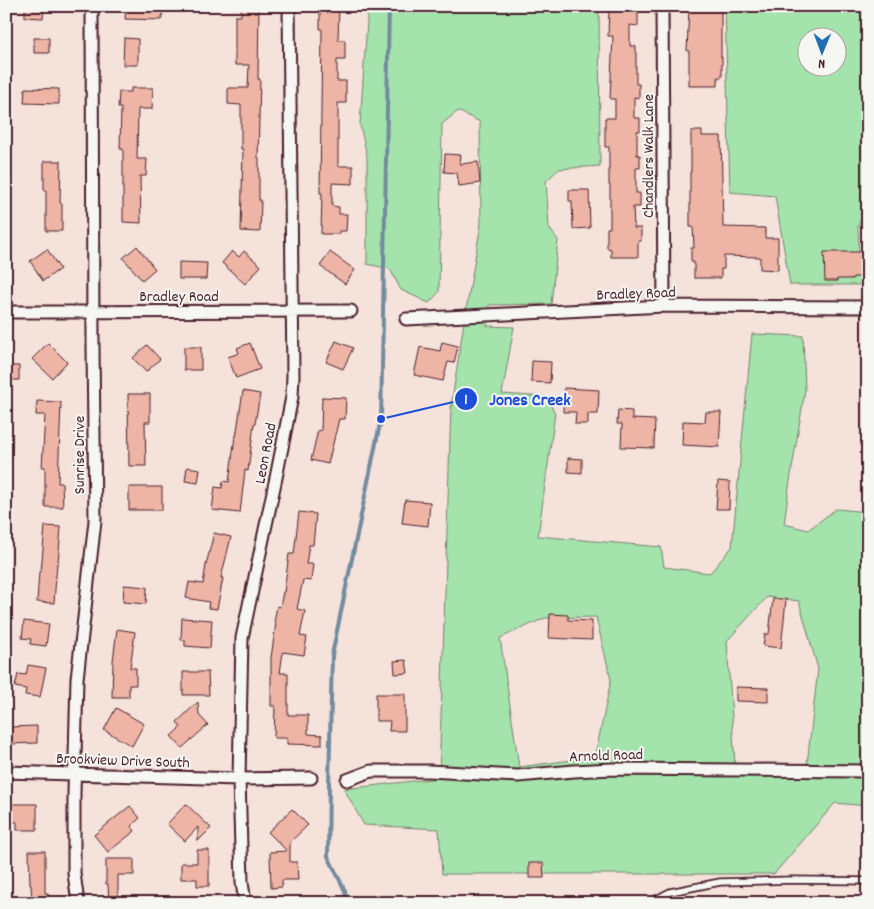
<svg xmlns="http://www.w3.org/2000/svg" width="874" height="909" viewBox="0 0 874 909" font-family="Dekko,sans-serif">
	<rect width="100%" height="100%" fill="#f4e2db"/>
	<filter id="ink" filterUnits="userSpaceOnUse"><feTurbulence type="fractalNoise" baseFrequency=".02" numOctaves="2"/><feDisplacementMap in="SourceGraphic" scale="10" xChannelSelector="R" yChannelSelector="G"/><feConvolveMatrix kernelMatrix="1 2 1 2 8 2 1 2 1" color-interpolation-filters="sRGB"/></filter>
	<g filter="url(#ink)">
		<!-- green -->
		<path fill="#a4e3ac" stroke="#77816c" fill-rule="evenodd" d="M368,6h231l1,160 -41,3 -13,12 3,47 9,12 -7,64 -62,1 -2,21 27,1 -12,67 44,3 9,16 -17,123 123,11 3,20 46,6 22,-26 20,-213 51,2 2,54 -16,97 -5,37 24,6 28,-21 32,3v294l-33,-3 -61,71h-332l-3,-45 -75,-4 -20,-36 95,-11 12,-371 12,-79 18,-104 -1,-102 -22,-11 -16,13 -3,168 -10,11 -28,-13 -11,-21 -23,-5v-108l-7,-31zM767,597l32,4 19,68 -11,95 -72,1 -8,-124zM596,617l15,63 -16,77 -76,10 -19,-129 45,-20z
			M725,6h143v196l-10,24 2,59h-70l-15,-89 -45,-4zM806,38h30v30h-30z"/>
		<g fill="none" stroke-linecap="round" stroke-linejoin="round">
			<!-- stream -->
			<path stroke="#728b9f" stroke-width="4" d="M347,903l-2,-12 -17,-35 1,-72 3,-129 49,-236 8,-413"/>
		</g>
		<!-- building -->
		<path fill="#eeb5a6" stroke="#4a1f2b" d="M25,6h19l-1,12 -18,-1z
			M126,6h37l-1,14 -37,-1z
			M241,6h18l-1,73h2l-2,79h1v42h2l-1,32 -19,-1 2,-82h-2v-44l-13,-1v-16h20l1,-23h-14v-49h6z
			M320,6h19l-1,34h7v20h-8v21h9v22h-8v63h15v18l-21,-1v23l7,1v7h8l-1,17h-7v3h-18l1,-41h-2l2,-164h-2z
			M689,6h32v51h1v20h-4v9h-29v-35h-2z
			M609,8h29v18l-8,-1v21h6v38h3v14l-5,-1v21h6v13h-3v24h3v13h-4v25h4v14h-7l1,21h7v13h-3v16h-27v-8l-4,-1v-20h3v-43h-1v-38h-4v-29h10v-19h-5l3,-63h-5z
			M34,38h15v15h-15z
			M124,38l14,1v26h-15z
			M25,88l34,1v15l-35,-1z
			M131,88h22l-1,21h-14l-1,50h10l-1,17h-6l1,47 -18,-1v-73h-3l1,-41h-3l1,-16h12z
			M691,131h11v5h19l2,91 42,1v10h13v32l-18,-1v-12l-36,-1v13h-3v9h-27v-16h-3v-14h3l-1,-21h-3v-55h1z
			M445,154l16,1 -1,9 18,-2 2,21 -21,3 -2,-13 -13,-1z
			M44,161h17l-1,42 2,1v27h-16v-41h-2z
			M569,190h20l1,38 -17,1 -1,-28h-3z
			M137,246l18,23 -13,11 -19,-22z
			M47,249l13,20 -17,12 -13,-20z
			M232,251l7,6 5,-6 17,15 -16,18 -23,-21z
			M330,252l25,18 -10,14 -25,-18z
			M824,252h44v25h-15v2h-16v2h-12z
			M179,262l28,1 -1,16h-27z
			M336,341l17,7 -10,21 -17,-7z
			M442,342l16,4 -4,17 -6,-1 -5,19 -29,-6 6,-28 20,4z
			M48,343l19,19 -15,16 -20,-19z
			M250,343l10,26 -24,9 -8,-21 11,-4 -2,-5z
			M147,345l13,14 -14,13 -13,-14z
			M184,347h17v23h-17z
			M532,361l19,1 -1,21 -19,-1z
			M6,366h13v14h-13z
			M564,388l35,2 -1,24h-10v10h-13l1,-12h-13z
			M243,391l17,3 -5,30h-1l-6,47 -3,-1 -5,43 -28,-3 3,-23 7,1 1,-7 6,1 6,-46 1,1z
			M128,394h22v28h-5l1,44h-17z
			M322,397l24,1 -1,21h-6l-11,45 -17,-4 7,-30 3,1z
			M37,401l24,1 -3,81h4l1,24h-18v-40h-3l3,-52h-9z
			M618,410l14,1v8l23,1 -1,28 -33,-1 1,-23h-5z
			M706,412h15l-2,35 -37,-2 1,-24 22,1z
			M568,458l14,1v14l-14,-1z
			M187,467l13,2 -2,14 -13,-2z
			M718,481l12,1 -1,27h-13z
			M129,487h33v23h-33z
			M405,500l25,2 -2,24 -26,-3z
			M299,512l17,2 -3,31h-4l-3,19h7l-2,17 -8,-1 -6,29 8,2 -5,25 7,1 -3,18 -21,-3 -3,21h8v42h20v19l14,1v10l-35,-1v-6h-13l1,-32h-4v-48l5,-35h-2l3,-17 3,1 3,-15h1l5,-38h5z
			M45,526l16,1 -3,36h-1l-3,40 -17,-1 2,-30h2z
			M214,533l17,4 -10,41h2l-6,31 -9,-1 1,-6 -23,-4 3,-16 14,2 3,-19z
			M124,585l23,2 -1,17 -23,-2z
			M773,598l13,2 -5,48 -18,-2 2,-12h4z
			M550,614l18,1v5l24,1v19l-43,-2z
			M182,618l30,2 -2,28 -25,-2v-6h-4z
			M24,621l25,3 -3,22 -16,-2 1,-5 -9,-1z
			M117,629l18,3 -5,36h6v17h-7v12h-17l1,-36z
			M406,660l2,13 -13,1 -1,-13z
			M28,665l18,3 -6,29 -15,-2 1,-6 -11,-2 3,-13 8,1z
			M183,672h25l1,23h-26z
			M736,687l32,1v14l-32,-1z
			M376,694h29v37h-16l1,-10h-14z
			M198,702l1,13 9,10 -26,23 -11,-12 10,-9 -4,-5z
			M116,708l28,16 -12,22 -28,-16z
			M37,726v17l-27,1 -1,-17z
			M6,804h31v26h-20v-8h-11z
			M186,804l25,24 -13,13v-14l-13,14 -18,-17z
			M130,806l10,12 -9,8 4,5 -27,21 -14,-17z
			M292,809l16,16 -18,17v20h7l1,18h-16v7l-11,1 -1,-36 17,-1 -19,-19z
			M197,850h12v36h-12v-7h-16v-16h16z
			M29,851h16v42h3l1,10h-17l-1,-18h-1z
			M106,859h28v16h-16v28h-9l-1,-19h-2z
			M529,863h14l1,15h-15z"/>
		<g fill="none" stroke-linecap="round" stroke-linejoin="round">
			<!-- service casing -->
			<g stroke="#4a1f2b" stroke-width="9">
				<path id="service" d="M649,903l21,-11 50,-10 74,-2 74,1"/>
			</g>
			<!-- minor casing -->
			<g stroke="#4a1f2b" stroke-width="15">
				<path id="minor" d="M662,6l2,300
					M6,312l345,-1
					M406,319l258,-13 204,1
					M6,772l233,7 72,-1
					M347,780l24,-9h58l89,5 56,-5 38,-2 256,2
					M78,903l-4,-30v-79l3,-115 18,-158 -2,-175 -1,-340
					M245,903l-3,-21 -3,-103 3,-141 35,-165 15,-76 1,-21 -4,-370"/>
			</g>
			<!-- service -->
			<use href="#service" stroke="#f6f6f2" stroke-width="5.5"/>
			<!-- minor -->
			<use href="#minor" stroke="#f6f6f2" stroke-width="11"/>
		</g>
	</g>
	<g text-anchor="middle" stroke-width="4" stroke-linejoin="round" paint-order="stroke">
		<!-- street labels -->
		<g font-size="16" fill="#4a1f2b" stroke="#f6f6f2">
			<text transform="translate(647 156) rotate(-90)" y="6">Chandlers Walk Lane</text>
			<text transform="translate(636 292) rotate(-2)" y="6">Bradley Road</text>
			<text x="179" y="301">Bradley Road</text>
			<text transform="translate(264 453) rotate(-79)" y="6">Leon Road</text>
			<text transform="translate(78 455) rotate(-90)" y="6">Sunrise Drive</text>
			<text transform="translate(606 754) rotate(-2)" y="6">Arnold Road</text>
			<text transform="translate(123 759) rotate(2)" y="6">Brookview Drive South</text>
		</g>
	</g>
	<!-- callouts -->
	<path fill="none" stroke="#1d4ed8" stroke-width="2" d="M381 419L466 399"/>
	<g fill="#1d4ed8" stroke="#f6f6f2" stroke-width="2">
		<circle cx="381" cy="419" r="5"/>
		<circle cx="466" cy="399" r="12"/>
	</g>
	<g font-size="15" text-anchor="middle" font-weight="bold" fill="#fff">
		<text x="466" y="404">1</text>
	</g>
	<g font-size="18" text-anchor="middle" font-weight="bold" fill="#1d4ed8" stroke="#f6f6f2" stroke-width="4" stroke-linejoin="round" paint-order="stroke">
		<text x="530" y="405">Jones Creek</text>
	</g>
	<!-- margin -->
	<rect width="874" height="909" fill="none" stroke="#f6f6f2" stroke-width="25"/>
	<rect x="12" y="12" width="849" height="884" fill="none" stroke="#4a1f2b" stroke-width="2" filter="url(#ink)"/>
	<!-- north arrow -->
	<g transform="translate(822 52) rotate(181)"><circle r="24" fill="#f6f6f2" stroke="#b1a0a2"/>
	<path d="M0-4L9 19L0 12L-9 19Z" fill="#1f6fb2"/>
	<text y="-8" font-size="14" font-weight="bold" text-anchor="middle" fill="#4a1f2b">N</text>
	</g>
</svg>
